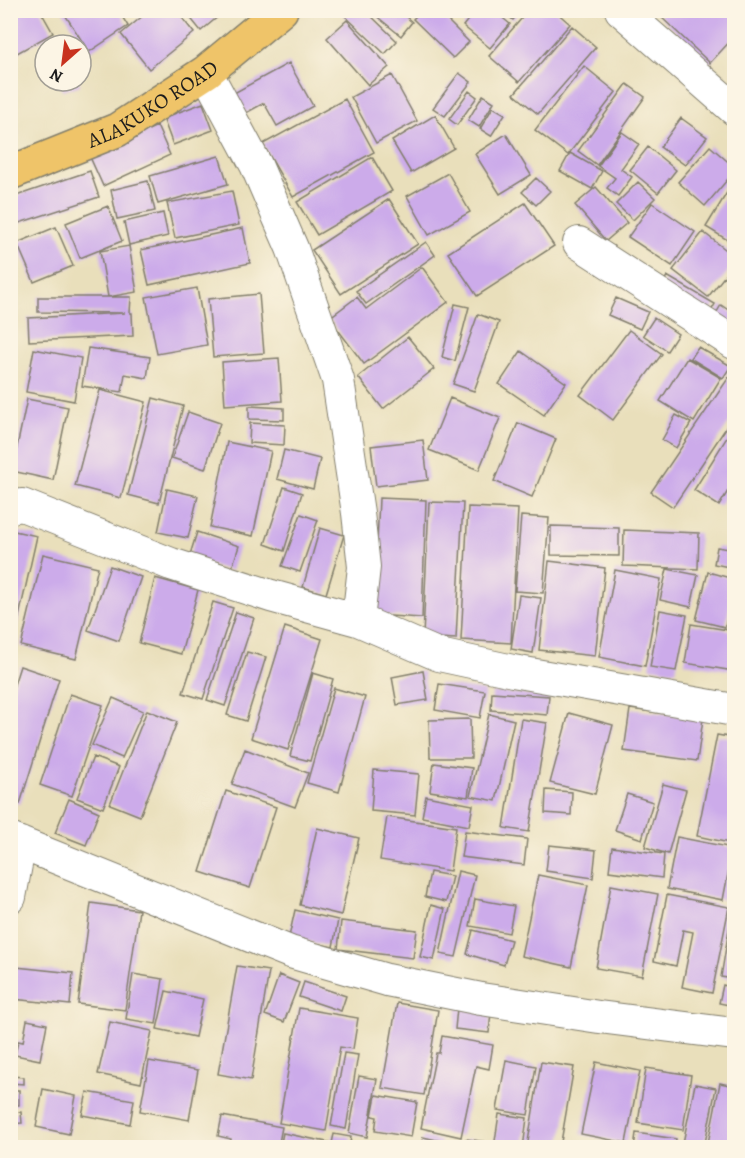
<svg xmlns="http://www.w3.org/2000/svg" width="745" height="1158" viewBox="0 0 745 1158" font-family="Alegreya,serif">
	<rect width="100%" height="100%" fill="#fcf5e5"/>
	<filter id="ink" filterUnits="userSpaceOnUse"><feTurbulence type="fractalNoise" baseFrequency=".0167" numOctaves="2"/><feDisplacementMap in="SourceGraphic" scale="12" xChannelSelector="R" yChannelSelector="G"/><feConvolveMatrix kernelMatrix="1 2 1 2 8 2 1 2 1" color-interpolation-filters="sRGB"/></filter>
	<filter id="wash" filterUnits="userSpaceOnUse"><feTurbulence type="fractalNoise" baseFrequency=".008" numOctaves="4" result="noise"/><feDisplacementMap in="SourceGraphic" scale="24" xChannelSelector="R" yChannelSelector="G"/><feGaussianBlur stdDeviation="1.35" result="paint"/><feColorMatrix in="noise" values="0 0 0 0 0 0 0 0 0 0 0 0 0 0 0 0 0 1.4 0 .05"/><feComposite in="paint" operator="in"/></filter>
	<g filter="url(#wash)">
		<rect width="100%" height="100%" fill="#e9dfbb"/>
		<g id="blocks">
			<!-- building -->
			<path fill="#ccabea" d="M10,10h30l13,23 -43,24z
				M62,10h56l10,16 -39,26z
				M150,10h26l18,23 -45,36 -28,-35z
				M184,10h42l-25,21z
				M348,10h17l32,31 -12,13 -41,-39z
				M369,10h29l14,12 -11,14z
				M422,10h15l32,32 -16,16 -40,-39z
				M476,10h17l17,14 -20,24 -27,-22z
				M501,10h20l-8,10z
				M529,10h25l16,14 -51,58 -30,-26z
				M664,10h70v27l-24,26 -50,-47z
				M347,20l42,47 -21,18 -41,-47z
				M572,26l24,21 -58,67 -24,-20z
				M289,63l24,43 -36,20 -13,-23 -18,10 -12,-20z
				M584,66l32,26 -48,63 -33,-25z
				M459,73l12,9 -26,34 -12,-8z
				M392,75l25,46 -41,22 -25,-46z
				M59,81h20l1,4 -17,6z
				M627,84l18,13 -48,68 -19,-14z
				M469,91l8,6 -20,28 -8,-6z
				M483,95l11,7 -15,25 -11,-7z
				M345,99l29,53 -81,45 -30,-53z
				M203,103l10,27 -40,15 -10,-27z
				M493,107l12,7 -14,22 -11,-7z
				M10,115l9,19 -9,4z
				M435,115l19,33 -43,25 -19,-32z
				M681,118l26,19 -22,28 -25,-18z
				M157,126l13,29 -67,31 -13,-29z
				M622,132l17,12 -18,25 11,8 -14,19 -11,-8 8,-10 -17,-12z
				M506,134l25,41 -31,19 -25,-40z
				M710,146l24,21v5l-29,34 -27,-24z
				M648,147l28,23 -18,23 -28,-23z
				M570,153l32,18 -10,18 -32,-18z
				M219,156l9,28 -70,20 -8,-28z
				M372,157l20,34 -75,44 -20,-33z
				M90,171l9,26 -89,29v-28z
				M448,173l22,39 -41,23 -22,-39z
				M536,178l14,13 -14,14 -14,-13z
				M148,181l7,30 -38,8 -6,-29z
				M734,181v63l-28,-17z
				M638,182l17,16 -22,22 -17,-16z
				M596,187l31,36 -21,18 -31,-36z
				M232,191l7,34 -64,13 -8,-35z
				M389,199l29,45 -77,50 -29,-44z
				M525,203l29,43 -77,50 -29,-43z
				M652,203l43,29 -23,34 -44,-29z
				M108,206l14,35 -42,17 -14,-35z
				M163,213l5,23 -39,9 -5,-23z
				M56,227l17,39 -39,16 -17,-39z
				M243,228l7,35 -101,22 -8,-35z
				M703,232l31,24v8l-26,33 -35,-27z
				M426,242l9,13 -69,49 -10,-13z
				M129,246l8,46 -29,5 -8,-46z
				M422,267l26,35 -84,62 -35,-46 28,-21 9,12z
				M667,276l48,28 -8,14 -47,-29z
				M197,288l10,57 -50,9 -11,-57z
				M259,294l5,59 -51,4 -5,-58z
				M38,297h93l-1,16h2l1,23 -104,5 -1,-23 97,-5 -87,-1z
				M616,298l32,14 -8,17 -32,-14z
				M455,304l14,3 -14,54 -13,-4z
				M721,305l13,9v19l-21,-14z
				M478,314l21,8 -25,69 -21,-7z
				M654,318l24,16 -11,17 -24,-16z
				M629,330l33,24 -49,66 -33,-25z
				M408,337l26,32 -51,40 -25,-32z
				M698,347l33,19 -8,12 -33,-20z
				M88,348l62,9 -3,21 -22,-4 -3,18 -40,-6z
				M34,349l47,9 -7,43 -48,-9z
				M521,351l45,32 -22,32 -45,-31z
				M279,358l3,43 -57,4 -3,-43z
				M687,358l34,20 -27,44 -34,-21z
				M729,377l5,4v35l-61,91 -22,-15z
				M100,390l46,12 -25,96 -46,-12z
				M153,398l30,8 -24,97 -31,-8z
				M450,398l50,20 -21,52 -50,-20z
				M27,399l41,8 -15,73 -41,-9z
				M249,406l35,2v12l-35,-1z
				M188,412l32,11 -15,46 -33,-11z
				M676,415l15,8 -15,25 -14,-8z
				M250,423l35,2 -1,20 -35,-2z
				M518,423l38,16 -24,58 -38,-16z
				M734,426v55l-15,25 -25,-16z
				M423,440l5,40 -52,6 -5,-40z
				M227,442l44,9 -18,85 -43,-9z
				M284,450l36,9 -7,30 -36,-10z
				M284,487l18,6 -18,58 -19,-7z
				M167,489l31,7 -10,42 -30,-6z
				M379,498l47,2 -4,118 -48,-3z
				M429,502l34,1 -7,136 -33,-2z
				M468,507l50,2 -7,134 -50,-3z
				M301,514l17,6 -18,52 -18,-6z
				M521,516l28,2 -6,75 -28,-2z
				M551,526l68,2v28l-68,-1z
				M320,528l24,7 -18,59 -23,-7z
				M10,530l27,6 -23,103h-4z
				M624,530l75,3 -1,36 -75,-3z
				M197,532l42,14 -8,25 -42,-13z
				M717,547l17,3v18l-20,-4z
				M43,554l55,13 -22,92 -55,-13z
				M549,561l56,7 -10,88 -56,-6z
				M110,566l31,11 -22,64 -31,-11z
				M667,569l31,6 -7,32 -31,-7z
				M615,570l46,9 -16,87 -46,-9z
				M708,572l26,7v9l-9,39 -29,-7z
				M155,578l43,12 -17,64 -42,-11z
				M519,595l22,3 -8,55 -22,-4z
				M213,602l20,6 -30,91 -20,-6z
				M660,610l27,5 -11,56 -26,-4z
				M236,612l18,6 -29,88 -18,-6z
				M691,624l43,7v40l-49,-8z
				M285,627l37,12 -34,111 -37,-12z
				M247,652l19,5 -20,64 -19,-6z
				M20,666l39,13 -39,125 -10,-3v-104z
				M423,671l5,29 -31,5 -5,-28z
				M313,673l20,6 -23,82 -20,-5z
				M439,684l46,7 -5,27 -45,-8z
				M334,688l31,9 -26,95 -32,-9z
				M492,692l57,4 -2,19 -56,-5z
				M70,694l33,11 -31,91 -32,-11z
				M113,698l30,13 -21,47 -30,-13z
				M630,709l73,10 -6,42 -73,-10z
				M147,710l30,12 -37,94 -30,-12z
				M569,713l44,12 -18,69 -45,-11z
				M489,714l25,6 -18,81 -26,-5z
				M470,719l1,39h-41l-1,-38z
				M521,719l26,4 -18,109 -25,-4z
				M717,735l17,3v106l-37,-8z
				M245,749l63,24 -13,34 -63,-23z
				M93,757l26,10 -16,41 -26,-10z
				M434,763l38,5 -4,29 -38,-6z
				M374,770l45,4 -4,41 -44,-4z
				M663,784l23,6 -18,64 -23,-7z
				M546,790l26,2 -1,23 -26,-2z
				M226,791l50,16 -26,81 -50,-16z
				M627,794l26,8 -11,37 -27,-9z
				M426,796l47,9 -4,21 -47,-9z
				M69,799l30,13 -13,33 -31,-12z
				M387,817l69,10 -6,44 -70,-11z
				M317,828l42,10 -18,77 -41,-10z
				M465,831l62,8 -3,26 -63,-8z
				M677,837l56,11 -10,52 -56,-11z
				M549,845l47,5 -3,28 -47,-7z
				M612,847l52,7 -2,24 -53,-7z
				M458,871l17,4 -19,82 -16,-3z
				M430,872l22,4 -6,26 -21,-5z
				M538,875l50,10 -17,82 -50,-11z
				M611,885l47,9 -16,82 -46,-8z
				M667,895l62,12 -17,86 -30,-6 11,-55 -10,-2 -7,36 -22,-5z
				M475,899l39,7 -5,27 -39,-7z
				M91,903l48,7 -14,100 -47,-6z
				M431,905l14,4 -11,51 -14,-3z
				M733,905h1v74l-13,-2z
				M295,910l43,10 -5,27 -44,-10z
				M341,921l76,9 -4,28 -75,-9z
				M473,930l38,10 -7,25 -37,-11z
				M237,966l32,5 -18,109 -33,-6z
				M16,967l57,6 -3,32 -57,-6z
				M133,974l30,5 -7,45 -30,-5z
				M279,975l20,8 -15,39 -19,-7z
				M304,982l42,14 -5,15 -42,-14z
				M723,985l11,3v18l-15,-3z
				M166,991l37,8 -8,38 -38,-8z
				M397,1003l41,7 -14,85 -42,-7z
				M299,1008l59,10 -5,31 -13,-2 -14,84 -47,-8z
				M457,1008l34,4 -2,21 -34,-4z
				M27,1020l20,4 -7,36 -25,-5 3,-14 5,1z
				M110,1022l42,9 -11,52 -43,-9z
				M442,1036l51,9 -4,24 -13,-3 -15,71 -40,-9 15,-75h3z
				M344,1053l14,2 -12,74 -15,-3z
				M506,1060l30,6 -8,49 -31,-5z
				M149,1061l49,9 -9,50 -49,-9z
				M541,1062l33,5 -14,81h-33z
				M596,1062l44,9 -14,72 -45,-9z
				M646,1068l45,7 -8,55 -45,-7z
				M10,1076l14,1v7l-14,-1z
				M359,1076l18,3 -10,58 -18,-4z
				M720,1083l14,3v62h-27z
				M695,1084l21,4 -12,60h-22z
				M43,1089l33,7 -7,38 -33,-7z
				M10,1090h9v15h-9z
				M87,1092l47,8 -4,24 -48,-9z
				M376,1095l41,7 -6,35 -36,-6 2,-14 -5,-1z
				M21,1112l1,11 -12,1v-11z
				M499,1114l28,4 -4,30h-29z
				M222,1116l60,11 -4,21h-48l1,-9 -13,-3z
				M283,1133l49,10 2,-9 17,3 -2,11h-69z
				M636,1133l40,6 -1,9h-41z
				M423,1137l18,4 -2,7h-18z
				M466,1139l27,4 -1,5h-27z
				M583,1142l32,4v2h-33z"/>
		</g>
	</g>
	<g filter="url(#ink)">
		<use href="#blocks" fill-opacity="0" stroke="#827e6c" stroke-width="1.5"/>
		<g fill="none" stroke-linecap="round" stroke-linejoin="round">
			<!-- minor casing -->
			<g stroke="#827e6c" stroke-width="34">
				<path id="minor" d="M621,10l113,99
					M206,72l50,93 36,83 46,132 20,133 6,54 -6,53
					M579,243l155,100
					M10,507l12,-2 149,59 100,32 87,24 81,35 74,16 221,39
					M10,839l280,113 97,28 94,19 118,18 135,17
					M10,897l10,-54"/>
			</g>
			<!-- major casing -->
			<g stroke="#827e6c" stroke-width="36">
				<g id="major">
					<path id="s1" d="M10,173l107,-43 89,-58 75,-62"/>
				</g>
			</g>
			<!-- minor -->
			<use href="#minor" stroke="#fff" stroke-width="32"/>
			<!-- major -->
			<use href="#major" stroke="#efc469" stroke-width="33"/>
		</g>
	</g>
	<g text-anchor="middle" stroke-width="4.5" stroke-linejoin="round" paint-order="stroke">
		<!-- street labels -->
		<g font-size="21" fill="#1c1c1c" stroke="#fcf5e5">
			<text dy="7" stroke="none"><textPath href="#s1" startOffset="159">ALAKUKO ROAD</textPath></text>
		</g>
	</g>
	<!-- margin -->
	<rect width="745" height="1158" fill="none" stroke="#fcf5e5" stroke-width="36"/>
	<!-- north arrow -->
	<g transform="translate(63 63) rotate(208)"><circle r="28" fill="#fcf5e5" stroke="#a29e95" stroke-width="1.5"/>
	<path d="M0-4.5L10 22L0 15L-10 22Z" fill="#c8321e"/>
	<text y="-9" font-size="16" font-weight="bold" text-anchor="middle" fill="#1c1c1c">N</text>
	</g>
</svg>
